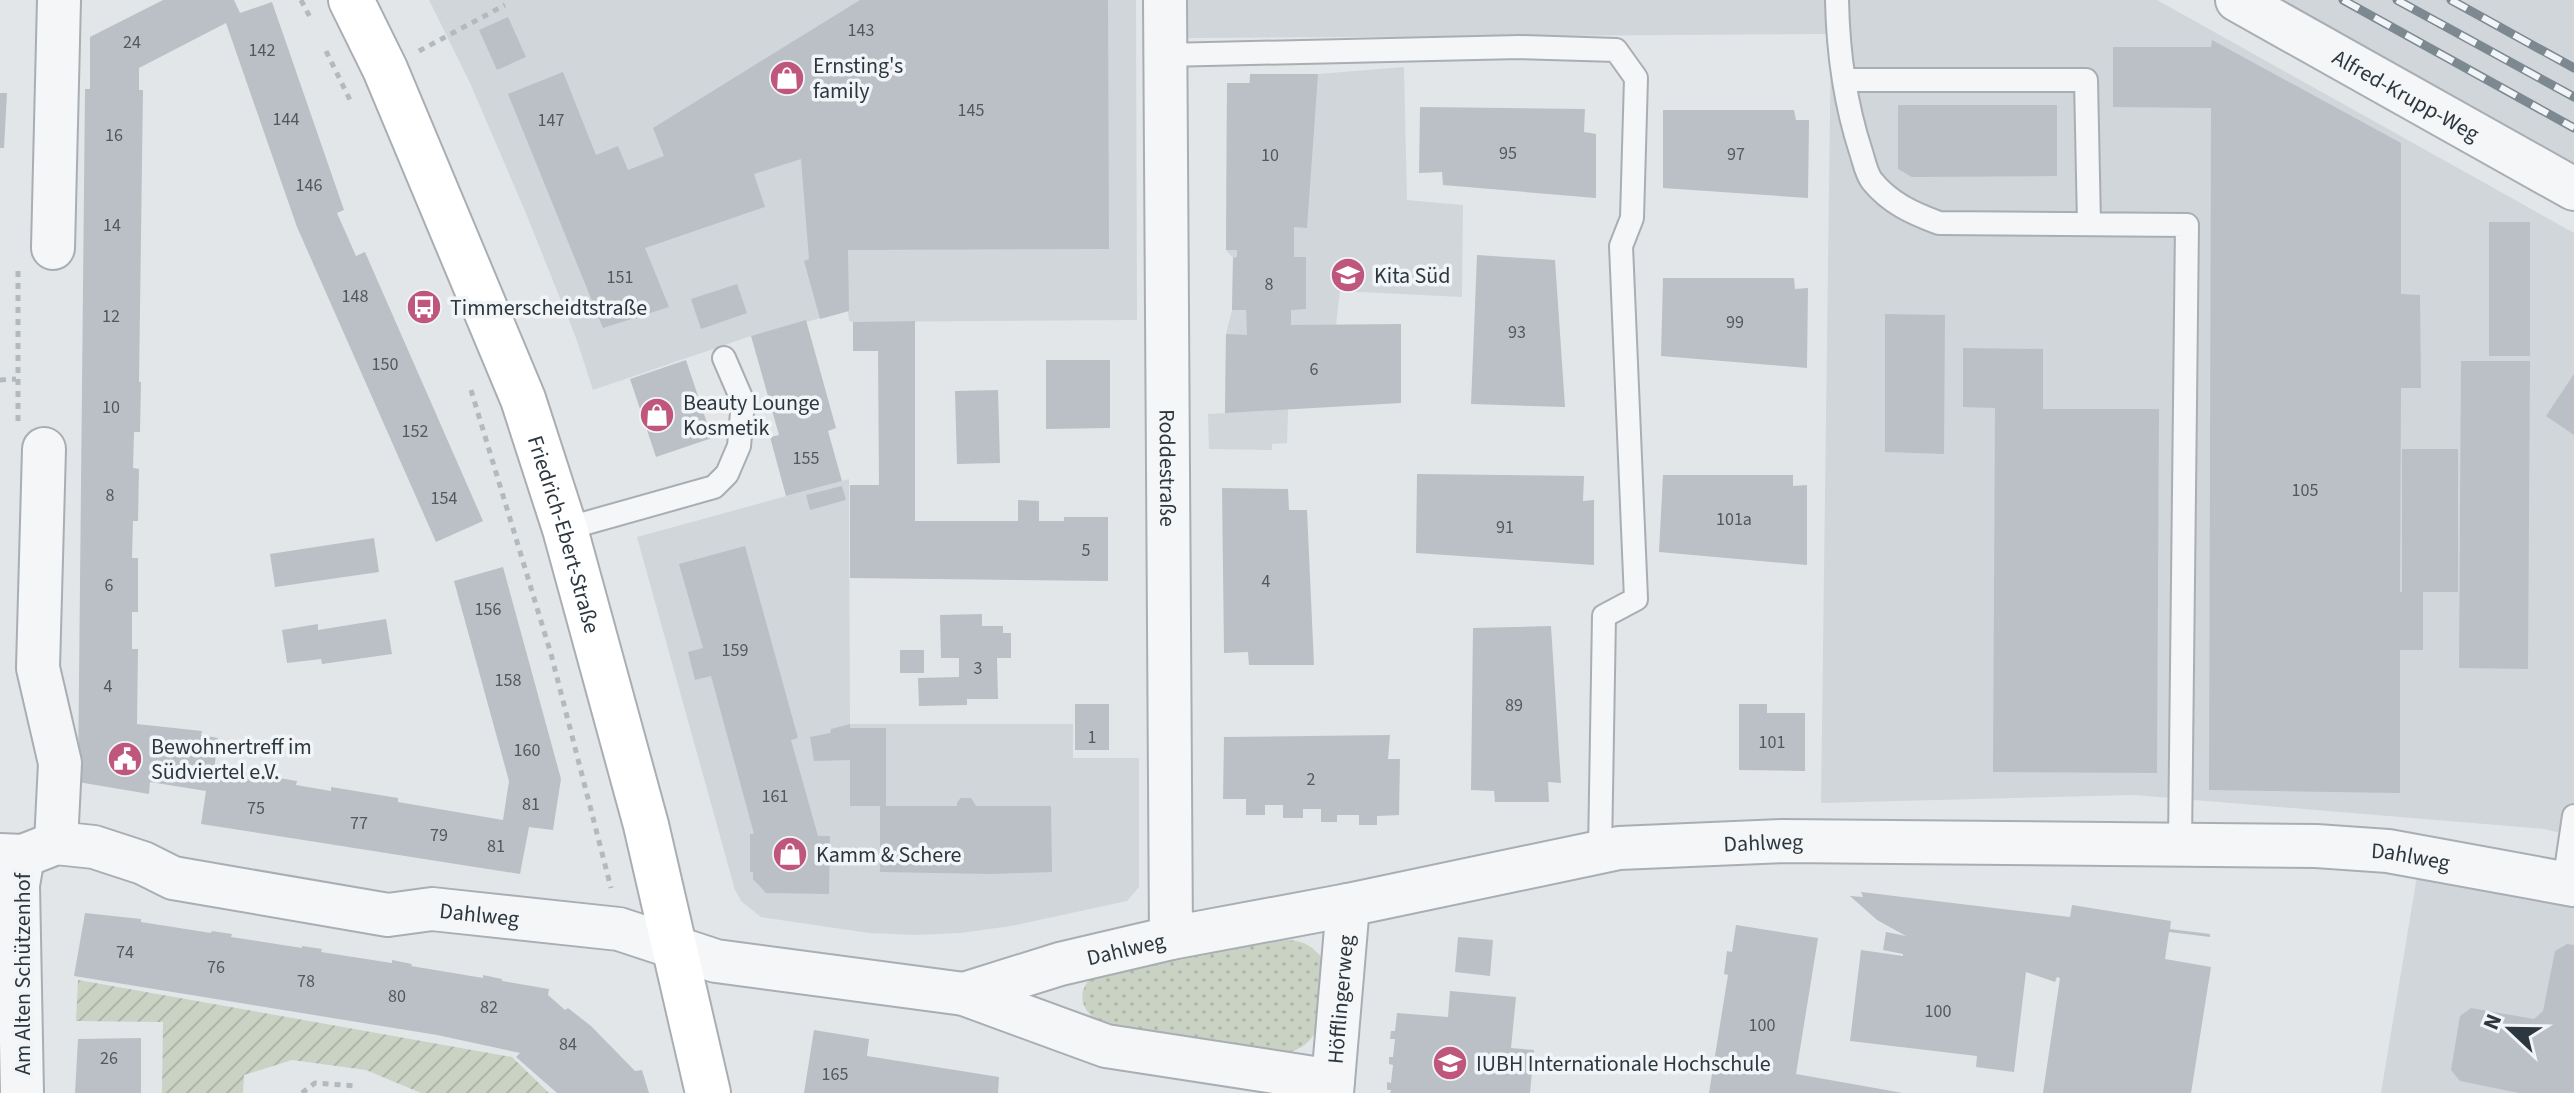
<svg xmlns="http://www.w3.org/2000/svg" width="2574" height="1093" viewBox="0 0 2574 1093" font-family="'Source Sans 3',sans-serif">
	<defs>
		<pattern id="grass-dots" width="8" height="8" patternUnits="userSpaceOnUse" patternTransform="scale(2)"><rect width="8" height="8" fill="#cad2c4"/><path d="M2 2h.1M6 6h.1" fill="none" stroke="#aeb5a9" stroke-width="1.8" stroke-linecap="round"/></pattern>
		<pattern id="garden-furrows" width="10" height="10" patternUnits="userSpaceOnUse" patternTransform="scale(2)"><rect width="10" height="10" fill="#cad2c4"/><path d="M-1 1l2-2M0 10L10 0M9 11l2-2" fill="none" stroke="#aeb5a9"/></pattern>
	</defs>
	<rect width="100%" height="100%" fill="#e2e6e9"/>
	<!-- built -->
	<path fill="#d1d6db" d="M429,0h707l1,320 -284,2 -4,-1 -1,-10 -97,25 -158,54 -17,-52 -51,-127 -55,-128z
		M1185,0h972l417,233v603l-30,-7 -410,-34 -313,8 10,-769 -646,4z
		M2270,0h304v173z
		M1404,67l3,133 56,5 -1,92 -122,-6 -4,34h-45l-4,118 -15,1v6l-63,-1 -1,-35 17,-1 1,-79 6,-24 1,-52 -7,-8 1,-167h22l1,-9h68z
		M849,479l1,245h223v34h66v129l-12,14 -116,25 -51,7 -45,2 -46,-2 -108,-16 -20,-16 -6,-11 -98,-353z
		M2418,870l156,29v194h-193z"/>
	<!-- grass -->
	<path fill="url(#grass-dots)" d="M1287,940c18,1 25,6 36,19 -2,37 7,85 -37,94l-181,-28c-30,-14 -30,-42 -1,-56z"/>
	<!-- garden -->
	<path fill="url(#garden-furrows)" d="M78,980l434,77 37,36h-128l-55,-23 -74,-10 -48,15 -1,18h-81l1,-71 -87,-1z"/>
	<!-- building -->
	<path fill="#bac0c5" d="M163,0h71l6,13 32,-11 72,208 -7,3 19,43 9,-4 118,269 -47,21 -139,-315 -71,-204 -87,45v22h4l-4,292h2l-1,50h-6l-1,36 6,1 -1,52h-5l-1,37h6v54h-6v37h6l-1,75 65,7 -1,4 17,3 -4,33 15,3 1,-4 67,11 -1,4 35,6v-4l67,11v4l105,18 6,-39 -55,-200 49,-14 58,212 -8,51 -24,-3 -9,47 -319,-50 5,-33 -56,-9 -1,12 -71,-12 7,-693h5v-52z
		M860,0h248l1,249 -261,1 1,61 -29,8 -16,-58 5,-2 -8,-100 -47,15 11,33 -120,41 24,59 -66,21 -95,-234 55,-22 33,83 22,-9 10,24 36,-14 -11,-28z
		M508,17l18,40 -29,13 -18,-40z
		M2212,40l189,103v151l19,1 1,93h-20l-1,204h2v-143h56v143h-35v58h-23v143l-191,-3 2,-682 -98,-1v-60h98z
		M1250,74h68l-11,154 -13,-1v30h12v52l-15,1v15l110,-1v79l-176,10 1,-79 21,1 -1,-25h-14l1,-52 4,-1v-7h-11l1,-167h23z
		M0,93h7l-3,55h-4z
		M1898,105h159v71l-145,1 -14,-8z
		M1420,107l165,2 -1,23 12,2v64l-153,-13 -1,-13 -23,1z
		M1663,110h131l2,10h13l-1,78 -145,-10z
		M2489,222h41v134h-41z
		M1477,255l78,5 10,147 -94,-3z
		M1663,278h131l1,11 13,-1 -1,80 -146,-12z
		M737,284l10,29 -46,16 -10,-30z
		M1885,314l60,1 -1,139 -59,-2z
		M806,320l30,108 -8,3 14,50 -56,15 -16,-59 9,-2 -28,-99z
		M915,321v200h103v-21l21,1v20h25v-4h44v64l-258,-3v-93h29l-1,-134h-25v-29z
		M1963,348l80,1v60h116l-2,364 -164,-1 2,-364 -32,-1z
		M686,360l26,78 -56,19 -26,-78z
		M1046,360h64v68l-64,1z
		M2461,361h69l-2,308 -69,-1z
		M2574,374v61l-28,-19z
		M998,390l2,73 -43,1 -2,-73z
		M1417,474l167,2 -1,25 11,-1v65l-178,-12z
		M1663,475h130v11l14,-1v80l-148,-13z
		M842,486l4,14 -36,10 -4,-15z
		M1222,488l66,1 1,21h18l7,155h-65l-1,-13 -24,1z
		M374,538l5,34 -104,15 -5,-33z
		M745,546l53,192 -7,2 27,96h12l-1,58 -63,-1 -13,-14v-7h-3v-38h4l-43,-158 -16,4 -7,-28 15,-4 -24,-84z
		M982,614v12h21v7h8v25h-14l1,41h-31v6l-48,1 -1,-28 41,-1v-19h-18l-1,-43z
		M386,619l6,35 -70,10 -1,-5 -34,4 -5,-33 36,-6v6z
		M1551,626l10,157 -13,-1 1,20h-54l-1,-11 -23,-1 2,-162z
		M900,650h24v23h-24z
		M1075,704h34v46h-34z
		M1739,704h28v9h38v58l-66,-1z
		M850,724v4h36v78h71v-4l4,-4h10l5,8h75l1,66 -61,2 -111,-2v-66h-30v-46l-36,1 -4,-24 20,-4 1,-4z
		M1390,735l-2,24h12l-1,56 -22,1v9h-18v-10h-22v7h-16v-13h-18v9h-20v-13h-18v10h-19v-16h-23l1,-62z
		M1861,892l209,25 2,-12 99,16 -1,8 40,5v3l-41,-5 -4,27 46,8 -20,126h-148l17,-115 -3,-1 -2,5 -29,-10 -12,100 -38,-5 1,-11 -127,-15 11,-91 42,6v-2l-20,-4 3,-18 20,4 -29,-16 -27,-24 13,1z
		M85,913l56,6v3l70,11 1,-2 20,3 -1,3 71,11v-2l20,3 -1,3 71,11v-3l20,4 -1,2 72,12v-3l19,4v2l47,8 -1,6 17,15 3,-2 23,18 44,45 7,-1 7,23h-92l-41,-36 4,-4 -83,-18 -363,-59z
		M1736,925l82,13 -22,136 107,19h-194l19,-118 -4,-1 3,-23 5,1z
		M1458,937l35,3 -3,36 -35,-4z
		M2567,944l7,1v148h-55l-59,-12 -9,-11 9,-54 11,-8 63,11 9,-8 12,-60z
		M1450,991l66,6 -5,51 23,2 -4,43h-140l1,-3h-4v-8l4,1 2,-18 -4,-1v-7h4l2,-18h-5l1,-8h4l2,-18 51,4z
		M814,1030l55,9 -2,17 132,21 -1,16h-194z
		M141,1038v55h-66l3,-54z"/>
	<g fill="none" stroke-linecap="round" stroke-linejoin="round">
		<!-- lane casing -->
		<g stroke="#a8aeb3" stroke-width="26">
			<path id="lane" d="M1837,0c1,52 8,103 24,152 3,9 5,21 11,29 18,22 40,32 67,42l248,2 -7,620
				M1165,55l355,-8 96,3 20,28 -4,140 -11,28 15,353 -32,17 -4,236
				M1845,80h241l3,144
				M565,529l149,-42 13,-13 12,-28 4,-44 -19,-44
				M2564,883l10,-67"/>
		</g>
		<!-- street casing -->
		<g stroke="#a8aeb3" stroke-width="46">
			<g id="street">
				<path id="s1" d="M1165,0l6,938"/>
				<path id="s2" d="M2237,0l337,189"/>
				<path d="M53,248l6,-248"/>
				<path d="M44,449l-6,219 22,95 -4,80"/>
				<path id="s3" d="M0,855l23,1 33,-13 38,4 49,16 30,15 215,37 44,-6 187,20 97,32 248,33 142,52 227,35"/>
				<path id="s4" d="M964,994l96,-30 111,-26 177,-33 271,-57 164,-7 533,5 72,5 186,34"/>
				<path d="M22,1093l-4,-208 5,-29"/>
				<path id="s5" d="M1332,1093l16,-188"/>
			</g>
		</g>
		<!-- secondary casing -->
		<g stroke="#a8aeb3" stroke-width="48">
			<g id="secondary">
				<path id="s6" d="M351,0l34,69 138,330 42,130 81,296 62,268"/>
			</g>
		</g>
		<!-- path -->
		<path stroke="#b4b9bd" stroke-width="5" stroke-dasharray="6 6" stroke-linecap="butt" d="M301,0l11,21
			M326,51l24,49
			M419,51l86,-46
			M0,380l16,-1
			M471,390l80,264 60,234
			M18,421v-154
			M302,1093l13,-10 42,3"/>
		<!-- lane -->
		<use href="#lane" stroke="#f4f6f8" stroke-width="22"/>
		<!-- street -->
		<use href="#street" stroke="#f4f6f8" stroke-width="42"/>
		<!-- secondary -->
		<use href="#secondary" stroke="#fff" stroke-width="44"/>
		<!-- rail casing -->
		<g stroke="#7d8991" stroke-width="9">
			<path id="rail" d="M2343,0l231,128
				M2397,0l177,97
				M2451,0l123,68"/>
		</g>
		<!-- rail -->
		<use href="#rail" stroke="#f2f5f7" stroke-width="6" stroke-dasharray="18" stroke-linecap="butt"/>
	</g>
	<!-- icons -->
	<defs>
		<g id="shop-disc" transform="scale(1.8)"><circle r="9.5" fill="#bf567b" stroke="#f2f5f7"/><path d="M-5-2.5h2.3a2.7 3.5 0 0 1 5.4 0H5L5.5 6h-11ZM-1.5-2.5h3a1.5 2.3 0 0 0-3 0Z" fill="#fff"/></g>
		<g id="school-disc" transform="scale(1.8)"><circle r="9.5" fill="#bf567b" stroke="#f2f5f7"/><path d="M0-5L7-2L0 1L-7-2ZM-4 1L0 2.5L4 1V4Q0 6-4 4Z" fill="#fff"/></g>
		<g id="bus-disc" transform="scale(1.8)"><circle r="9.5" fill="#bf567b" stroke="#f2f5f7"/><path d="M-5-6H5V4H4V6H2V4H-2V6H-4V4H-5ZM-3.5-4V0h7V-4ZM-3.5 1.2v1.5H-2V1.2ZM2 1.2v1.5H3.5V1.2Z" fill="#fff"/></g>
		<g id="civic-disc" transform="scale(1.8)"><circle r="9.5" fill="#bf567b" stroke="#f2f5f7"/><path d="M-.6-6.5H3V-4.5H.6V-3L4-1V1h2V6H-6V1h2V-1L-.6-3ZM-1.2 2.5V6h2.4V2.5Z" fill="#fff"/></g>
		<g id="university-disc" transform="scale(1.8)"><circle r="9.5" fill="#bf567b" stroke="#f2f5f7"/><path d="M0-5L7-2L0 1L-7-2ZM-4 1L0 2.5L4 1V4Q0 6-4 4Z" fill="#fff"/></g>
	</defs>
	<g fill-rule="evenodd">
		<use href="#shop-disc" x="787" y="78"/>
		<use href="#school-disc" x="1348" y="275"/>
		<use href="#bus-disc" x="424" y="307"/>
		<use href="#shop-disc" x="657" y="415"/>
		<use href="#civic-disc" x="125" y="759"/>
		<use href="#shop-disc" x="790" y="854"/>
		<use href="#university-disc" x="1450" y="1063"/>
	</g>
	<g text-anchor="middle" stroke-width="7" stroke-linejoin="round" paint-order="stroke">
		<!-- number labels -->
		<g font-size="18" fill="#505960">
			<text x="861" y="36">143</text>
			<text x="132" y="48">24</text>
			<text x="262" y="56">142</text>
			<text x="971" y="116">145</text>
			<text x="286" y="125">144</text>
			<text x="551" y="126">147</text>
			<text x="114" y="141">16</text>
			<text x="1508" y="159">95</text>
			<text x="1736" y="160">97</text>
			<text x="1270" y="161">10</text>
			<text x="309" y="191">146</text>
			<text x="112" y="231">14</text>
			<text x="620" y="283">151</text>
			<text x="1269" y="290">8</text>
			<text x="355" y="302">148</text>
			<text x="111" y="322">12</text>
			<text x="1735" y="328">99</text>
			<text x="1517" y="338">93</text>
			<text x="385" y="370">150</text>
			<text x="1314" y="375">6</text>
			<text x="111" y="413">10</text>
			<text x="415" y="437">152</text>
			<text x="806" y="464">155</text>
			<text x="2305" y="496">105</text>
			<text x="110" y="501">8</text>
			<text x="444" y="504">154</text>
			<text x="1734" y="525">101a</text>
			<text x="1505" y="533">91</text>
			<text x="1086" y="556">5</text>
			<text x="1266" y="587">4</text>
			<text x="109" y="591">6</text>
			<text x="488" y="615">156</text>
			<text x="735" y="656">159</text>
			<text x="978" y="674">3</text>
			<text x="508" y="686">158</text>
			<text x="108" y="692">4</text>
			<text x="1514" y="711">89</text>
			<text x="1092" y="743">1</text>
			<text x="1772" y="748">101</text>
			<text x="527" y="756">160</text>
			<text x="1311" y="785">2</text>
			<text x="775" y="802">161</text>
			<text x="531" y="810">81</text>
			<text x="256" y="814">75</text>
			<text x="359" y="829">77</text>
			<text x="439" y="841">79</text>
			<text x="496" y="852">81</text>
			<text x="125" y="958">74</text>
			<text x="216" y="973">76</text>
			<text x="306" y="987">78</text>
			<text x="397" y="1002">80</text>
			<text x="489" y="1013">82</text>
			<text x="1938" y="1017">100</text>
			<text x="1762" y="1031">100</text>
			<text x="568" y="1050">84</text>
			<text x="109" y="1064">26</text>
			<text x="835" y="1080">165</text>
		</g>
		<!-- poi labels -->
		<g font-size="22" fill="#2c373f" stroke="#f2f5f7" text-anchor="start">
			<text x="813" y="73">Ernsting's<tspan x="813" dy="25">family</tspan></text>
			<text x="1374" y="283">Kita Süd</text>
			<text x="450" y="315">Timmerscheidtstraße</text>
			<text x="683" y="410">Beauty Lounge<tspan x="683" dy="25">Kosmetik</tspan></text>
			<text x="151" y="754">Bewohnertreff im<tspan x="151" dy="25">Südviertel e.V.</tspan></text>
			<text x="816" y="862">Kamm &amp; Schere</text>
			<text x="1476" y="1071">IUBH Internationale Hochschule</text>
		</g>
		<!-- street labels -->
		<g font-size="22" fill="#2c373f" stroke="#f2f5f7">
			<text dy="8" stroke="none"><textPath href="#s2" startOffset="194">Alfred-Krupp-Weg</textPath></text>
			<text dy="8" stroke="none"><textPath href="#s1" startOffset="468">Roddestraße</textPath></text>
			<text dy="8" stroke="none"><textPath href="#s6" startOffset="576">Friedrich-Ebert-Straße</textPath></text>
			<text dy="8" stroke="none"><textPath href="#s4" startOffset="816">Dahlweg</textPath></text>
			<text dy="8" stroke="none"><textPath href="#s4" startOffset="1464">Dahlweg</textPath></text>
			<text dy="8" stroke="none"><textPath href="#s3" startOffset="492">Dahlweg</textPath></text>
			<text dy="8" stroke="none"><textPath href="#s4" startOffset="168">Dahlweg</textPath></text>
			<text transform="translate(22 974) rotate(-90)" y="8">Am Alten Schützenhof</text>
			<text dy="8" stroke="none"><textPath href="#s5" startOffset="94">Höfflingerweg</textPath></text>
		</g>
	</g>
	<!-- north arrow -->
	<g transform="translate(2510 1029) rotate(292)" stroke="#f2f5f7" stroke-width="6" paint-order="stroke">
	<path d="M0-6L14 30L0 20L-14 30Z" fill="#2c373f"/>
	<text y="-12" font-size="22" font-weight="bold" text-anchor="middle" fill="#2c373f">N</text>
	</g>
</svg>
